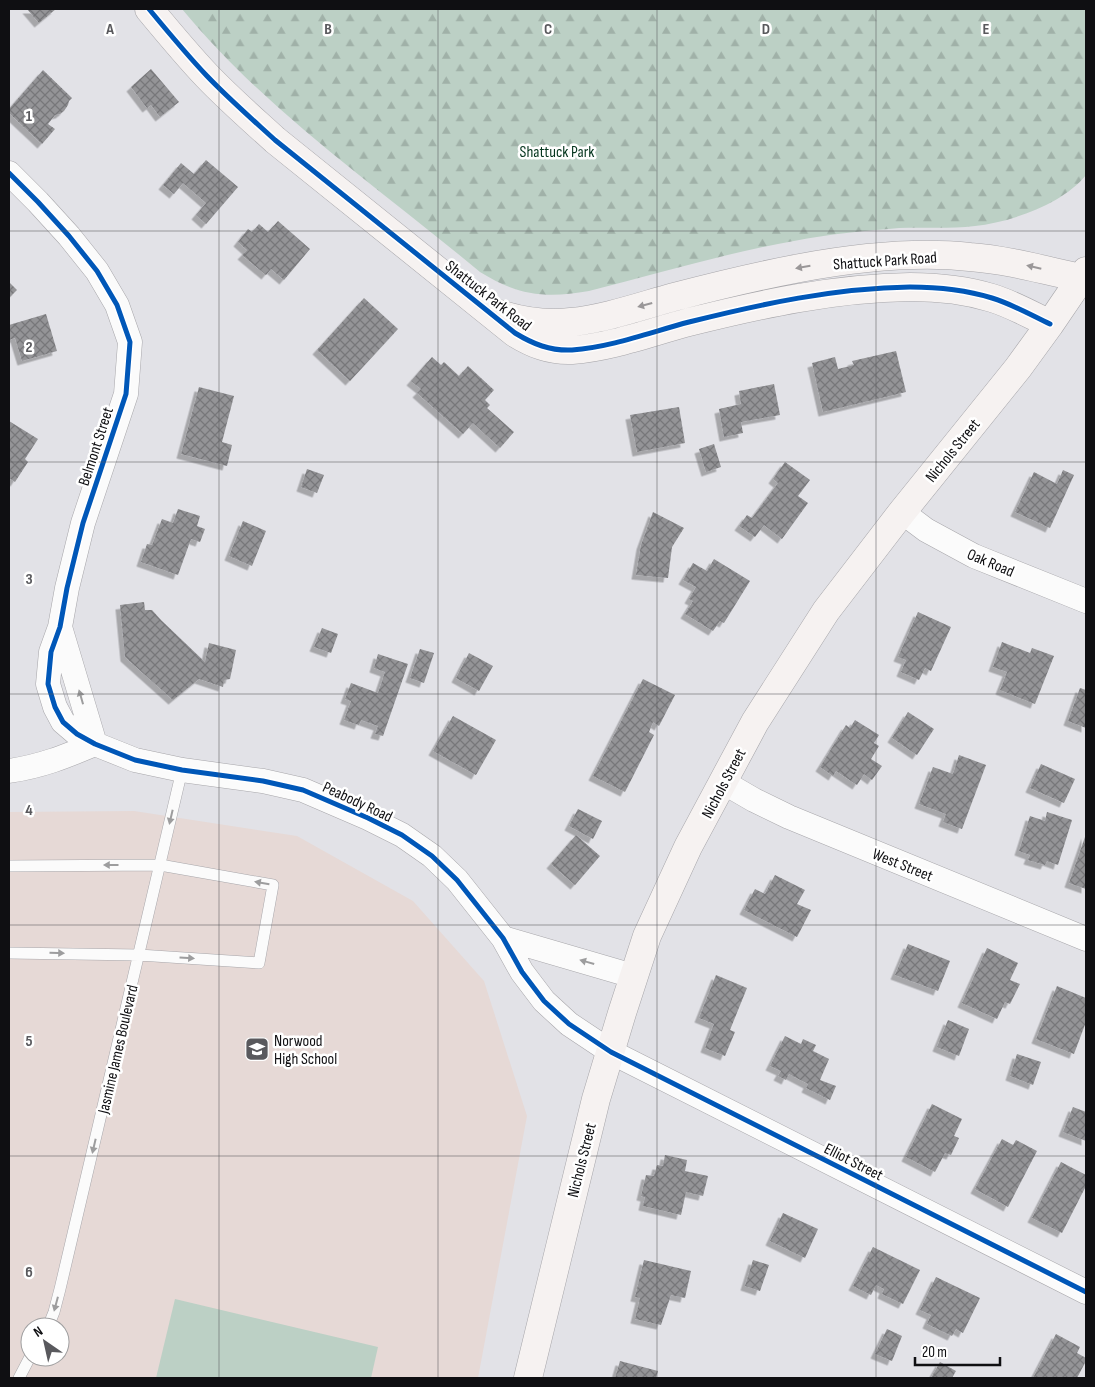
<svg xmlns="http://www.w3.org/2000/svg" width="1095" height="1387" viewBox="0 0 1095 1387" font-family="'Sofia Sans Condensed',sans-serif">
	<defs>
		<pattern id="forest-firs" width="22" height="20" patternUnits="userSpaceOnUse" patternTransform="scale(1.25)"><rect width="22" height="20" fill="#bcd0c5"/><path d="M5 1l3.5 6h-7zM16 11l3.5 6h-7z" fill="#a0b1a8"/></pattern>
		<pattern id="building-cross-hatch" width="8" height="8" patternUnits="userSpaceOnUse" patternTransform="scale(1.25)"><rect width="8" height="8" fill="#949497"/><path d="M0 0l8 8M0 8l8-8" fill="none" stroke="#77777a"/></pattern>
		<filter id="shadow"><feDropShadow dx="-4.5" dy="4.5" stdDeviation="0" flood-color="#0004"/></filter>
	</defs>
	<rect width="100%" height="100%" fill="#e2e2e7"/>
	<!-- education -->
	<path fill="#e6d9d6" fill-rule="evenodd" d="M134,811l163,25 116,65 71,80 43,135 -49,262h-469v-566zM30,1327h30v30h-30z"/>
	<!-- grass -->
	<path fill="#bcd0c5" d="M175,1299l203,48 -7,31h-215z"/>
	<!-- forest -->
	<path fill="url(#forest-firs)" d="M182,9h904v166c-23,29 -75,47 -111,51 -25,3 -51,1 -76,2 -35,3 -70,6 -105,13 -69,12 -137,33 -205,50 -44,8 -72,4 -109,-19 -102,-85 -213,-160 -298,-263z"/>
	<!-- building -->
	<path fill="url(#building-cross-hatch)" filter="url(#shadow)" d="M27,9h29l-17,14z
		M151,69l28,33 -19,15 -9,-12 -4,3 -16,-21z
		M43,70l29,28 -3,3 -1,4 -4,6 -4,3 -5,1 -7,9 7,5 -13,15 -33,-31v-4z
		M206,160l32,27 -32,37 -10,-9 10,-12 -23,-20 -9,11 -11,-9 18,-22 13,11z
		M278,221l32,28 -26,31 -13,-11 -5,6 -24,-20 5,-5 -9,-8 10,-13 4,3 7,-8 9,8z
		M9,282l8,8 -8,8z
		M364,298l34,31 -48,52 -33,-31z
		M46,314l11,37 -35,10 -7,-23 -6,2v-15z
		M896,351l10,41 -83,20 -11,-49 23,-6 3,12 16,-4 -2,-4z
		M432,357l9,8 3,-3 15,14 9,-10 26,24 -9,10 5,5 -3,3 27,24 -14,16 -27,-25 -10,11 -46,-41 4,-4 -10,-8z
		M774,384l6,31 -39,7 2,11 -19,4 -5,-28 22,-5 -2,-13z
		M199,387l35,9 -12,46 10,3 -5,21 -46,-12z
		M679,407l6,36 -48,9 -7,-37z
		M9,421l29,18 -13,20 3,3 -13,20 -6,-4z
		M714,444l7,23 -15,5 -7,-23z
		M785,462l25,18 -12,16 10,7 -26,36 -18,-14 -9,12 -16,-11 8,-11 5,3 26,-35 -5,-4z
		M307,469l17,6 -7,18 -16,-6z
		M1063,470l11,5 -24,53 -35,-16 19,-40 23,12z
		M178,509l22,7 -3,10 8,3 -5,13 -9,-3 -13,36 -37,-13 6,-18 5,1 10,-26 11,4z
		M653,512l31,16 -12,19 -4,31 -32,-3 5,-30z
		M243,521l23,10 -14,35 -23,-10z
		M714,559l36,22 -26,42 -4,-2 -7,10 -28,-17 8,-13 -4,-2 7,-12 -13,-7 10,-17 14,8z
		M144,602l1,8h7l9,10 44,42 4,-19 27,7 -6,29 -6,1 -1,7 -24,-8 -26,21 -48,-43 -5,-52z
		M918,612l33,15 -20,44 -6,-3 -6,12 -18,-8 5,-12 -8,-3z
		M322,628l16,6 -7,19 -17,-6z
		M1002,642l28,11 2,-5 22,8 -19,48 -35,-14 7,-18 -14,-5z
		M420,649l14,4 -10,30 -14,-5z
		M469,653l24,13 -14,25 -23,-13z
		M378,654l30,10 -25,72 -8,-2 3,-8 -17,-6 -2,5 -15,-5 7,-19 -6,-2 6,-16 27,10 7,-21 -11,-4z
		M643,679l32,16 -16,31 -6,-4 -4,10 5,3 -29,57 -32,-16z
		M1080,688l6,2v38l-18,-7z
		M908,712l26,17 -17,26 -25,-17z
		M453,716l43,24 -20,35 -43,-24z
		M855,720l24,15 -5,8 5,3 -8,13 11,7 -10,14 -8,-6 -7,11 -21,-14 -3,5 -13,-9 26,-42 4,3z
		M959,755l27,10 -24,64 -19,-7 3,-8 -27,-10 14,-37 20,7z
		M1041,764l34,15 -11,24 -34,-15z
		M578,809l24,12 -9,18 -24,-13z
		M1047,812l25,8 -14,45 -11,-4 -2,4 -17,-5 2,-5 -11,-4 11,-35 15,5z
		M1086,834v55l-17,-6z
		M576,835l24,21 -25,29 -24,-21z
		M775,875l30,15 -8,14 14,6 -14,27 -53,-27 11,-21 10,5z
		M908,944l42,17 -12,30 -43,-16z
		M987,948l31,15 -8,17 10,4 -10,20 -5,-2 -8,17 -35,-16z
		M716,975l31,13 -17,42 5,2 -10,24 -20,-8 9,-24 -15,-6z
		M1057,986l29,12v24l-12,32 -38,-15z
		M948,1020l21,9 -10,27 -22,-9z
		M785,1036l16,8 2,-5 13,6 -3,6 16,8 -9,21 16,6 -6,14 -24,-12 2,-4 -19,-10 -3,6 -8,-4 3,-5 -11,-5z
		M1017,1054l24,8 -8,23 -23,-9z
		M932,1104l30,15 -8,17 5,2 -8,17 -6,-2 -10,19 -29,-15z
		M1073,1107l13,5v29l-23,-9z
		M1002,1139l11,6 3,-5 21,11 -29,56 -33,-18z
		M665,1155l22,5 -2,11 23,5 -5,20 -17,-4 -5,23 -38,-9 2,-9 -4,-1 5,-21 8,1 3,-11 6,1z
		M1061,1162l25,13v11l-24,47 -30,-15z
		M783,1213l35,16 -13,29 -35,-17z
		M873,1247l47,23 -17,34 -21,-10 2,-5 -8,-4 -5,10 -18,-9z
		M644,1260l47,11 -6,27 -14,-3 -10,30 -26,-6 5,-21 -5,-1z
		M753,1260l16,5 -9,26 -15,-5z
		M936,1277l44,21 -17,35 -7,-4 -4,7 -25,-12 4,-9 -11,-5z
		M887,1329l15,7 -10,25 -17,-7z
		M1056,1334l24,13 -3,6 9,5v3l-9,17h-44z
		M620,1361l38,10 -2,7h-41z
		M940,1362l16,9 -4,7h-21z"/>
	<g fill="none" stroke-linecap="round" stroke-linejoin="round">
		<!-- lane casing -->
		<g stroke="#a7a6aa" stroke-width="12">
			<path id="lane" d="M9,866l151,-1 113,20 -14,78 -120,-8 -130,-2
				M48,1327l6,-15 6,-23 122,-519
				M19,1378l11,-21"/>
		</g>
		<!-- street casing -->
		<g stroke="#a7a6aa" stroke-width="25">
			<path id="street" d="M9,173l29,29 31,34 28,35 20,34 13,37 -4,52 -43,129 -16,65 -7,39 -9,25 -3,32 7,23 8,15 14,12 18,10 40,16 47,10 81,11 40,9 65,28 34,17 30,21 25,24 46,58 19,34 22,29 25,23 42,28 475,240
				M902,512l24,18 48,26 112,45
				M60,627l35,117
				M9,771c33,-5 55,-14 86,-27
				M723,782l31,18 35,17 297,122
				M503,938l130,38"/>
		</g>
		<!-- secondary casing -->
		<g stroke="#a7a6aa" stroke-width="29">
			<path id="secondary" d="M149,9c19,23 38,46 58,67 22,23 45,43 68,64l240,193c18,11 35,18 57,17 40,-3 79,-18 117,-28 72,-18 146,-34 221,-35 27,0 56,3 82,11 20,6 39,17 58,26
				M496,313c24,8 50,12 75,9 33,-3 70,-16 103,-25 42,-11 83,-21 126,-29 54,-10 115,-17 170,-11 38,3 74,13 111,21
				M528,1378l68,-279 26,-86 25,-77 41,-89 67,-125 71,-111 76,-99 116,-144 32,-44 36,-53"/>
		</g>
		<!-- lane -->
		<use href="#lane" stroke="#fbfbfb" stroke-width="11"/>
		<!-- street -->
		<use href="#street" stroke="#fbfbfb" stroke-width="24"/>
		<!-- secondary -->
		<use href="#secondary" stroke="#f6f2f1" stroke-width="28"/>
		<!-- cycleway casing -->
		<g stroke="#fff" stroke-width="8">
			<path id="cycleway" d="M149,9c19,23 38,46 58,67 22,23 45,43 68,64l240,193c18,11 35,18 57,17 40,-3 79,-18 117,-28 72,-18 146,-34 221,-35 27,0 56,3 82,11 20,6 39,17 58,26
				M9,173l29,29 31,34 28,35 20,34 13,37 -4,52 -43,129 -16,65 -7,39 -9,25 -3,32 7,23 8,15 14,12 18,10 40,16 47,10 81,11 40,9 65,28 34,17 30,21 25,24 46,58 19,34 22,29 25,23 42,28 475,240"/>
		</g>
		<!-- cycleway -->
		<use href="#cycleway" stroke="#0057b8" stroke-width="5"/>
	</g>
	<!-- one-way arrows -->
	<defs><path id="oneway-solid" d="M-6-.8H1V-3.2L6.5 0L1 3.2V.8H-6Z" transform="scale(1.25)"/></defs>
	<g fill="#9a9798">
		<use href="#oneway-solid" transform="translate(803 267) rotate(170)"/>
		<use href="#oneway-solid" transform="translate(1034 267) rotate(-167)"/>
		<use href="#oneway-solid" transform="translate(645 305) rotate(165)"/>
	</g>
	<g fill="#9d9d9e">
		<use href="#oneway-solid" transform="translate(81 697) rotate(-106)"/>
		<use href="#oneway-solid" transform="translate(171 817) rotate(103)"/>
		<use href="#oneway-solid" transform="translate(111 865) rotate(180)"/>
		<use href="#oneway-solid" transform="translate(262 883) rotate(-170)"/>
		<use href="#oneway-solid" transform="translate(57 953) rotate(1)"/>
		<use href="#oneway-solid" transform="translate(187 958) rotate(4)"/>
		<use href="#oneway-solid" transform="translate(587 962) rotate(-164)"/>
		<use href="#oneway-solid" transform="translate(94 1146) rotate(103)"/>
		<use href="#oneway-solid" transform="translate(56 1304) rotate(105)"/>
	</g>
	<!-- grid -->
	<path fill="none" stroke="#59595d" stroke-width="1" stroke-opacity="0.55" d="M219,9v1369M438,9v1369M657,9v1369M876,9v1369M9,231h1077M9,462h1077M9,694h1077M9,925h1077M9,1156h1077"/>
	<!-- icons -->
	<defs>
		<g id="school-square" transform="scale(1.25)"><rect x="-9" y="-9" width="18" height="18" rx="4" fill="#59595d" stroke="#fff"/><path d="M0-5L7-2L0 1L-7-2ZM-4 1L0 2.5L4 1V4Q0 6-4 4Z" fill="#fff"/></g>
	</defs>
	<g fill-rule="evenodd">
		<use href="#school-square" x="257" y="1049"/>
	</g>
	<g text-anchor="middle" stroke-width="5" stroke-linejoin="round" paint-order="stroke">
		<!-- park labels -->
		<g font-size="16" fill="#04351d" stroke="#fff">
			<text x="557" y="157">Shattuck Park</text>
		</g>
		<!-- street labels -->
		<g font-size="16" fill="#0f0f12" stroke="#fff">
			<text transform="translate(885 260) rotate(-4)" y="6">Shattuck Park Road</text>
			<text transform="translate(489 295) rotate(38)" y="6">Shattuck Park Road</text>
			<text transform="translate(95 446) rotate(-72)" y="6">Belmont Street</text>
			<text transform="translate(952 450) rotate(-51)" y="6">Nichols Street</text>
			<text transform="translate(991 562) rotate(23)" y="6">Oak Road</text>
			<text transform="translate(723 783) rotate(-62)" y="6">Nichols Street</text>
			<text transform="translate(358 801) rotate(25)" y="6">Peabody Road</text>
			<text transform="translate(903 864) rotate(22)" y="6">West Street</text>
			<text transform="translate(117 1049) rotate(-77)" y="6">Jasmine James Boulevard</text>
			<text transform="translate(581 1160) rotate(-76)" y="6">Nichols Street</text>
			<text transform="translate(854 1161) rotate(27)" y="6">Elliot Street</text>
		</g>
		<!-- poi labels -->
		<g font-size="16" fill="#0f0f12" stroke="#fff" text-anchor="start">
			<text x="274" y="1046">Norwood<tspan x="274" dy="18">High School</tspan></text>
		</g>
	</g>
	<g font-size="16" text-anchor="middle" font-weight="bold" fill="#59595d" stroke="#fff" stroke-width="5" stroke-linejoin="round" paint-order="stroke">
		<text x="110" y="34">A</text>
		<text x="328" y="34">B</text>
		<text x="548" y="34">C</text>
		<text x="766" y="34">D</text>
		<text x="986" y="34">E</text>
		<text x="29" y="121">1</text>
		<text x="29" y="352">2</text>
		<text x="29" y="584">3</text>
		<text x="29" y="815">4</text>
		<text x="29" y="1046">5</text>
		<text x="29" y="1277">6</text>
	</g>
	<!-- border -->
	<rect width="1095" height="1387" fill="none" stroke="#0f0f12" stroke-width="20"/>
	<!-- north arrow -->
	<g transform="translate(45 1342) rotate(326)"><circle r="24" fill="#ffffff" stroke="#9f9fa0"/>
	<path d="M0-4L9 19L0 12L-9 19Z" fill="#59595d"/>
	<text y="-8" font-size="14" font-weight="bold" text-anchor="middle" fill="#0f0f12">N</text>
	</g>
	<!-- scale -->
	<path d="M915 1357v8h85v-8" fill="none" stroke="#0f0f12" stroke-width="2.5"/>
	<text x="922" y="1357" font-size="15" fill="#0f0f12" stroke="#ffffff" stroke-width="4" paint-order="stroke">20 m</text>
</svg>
